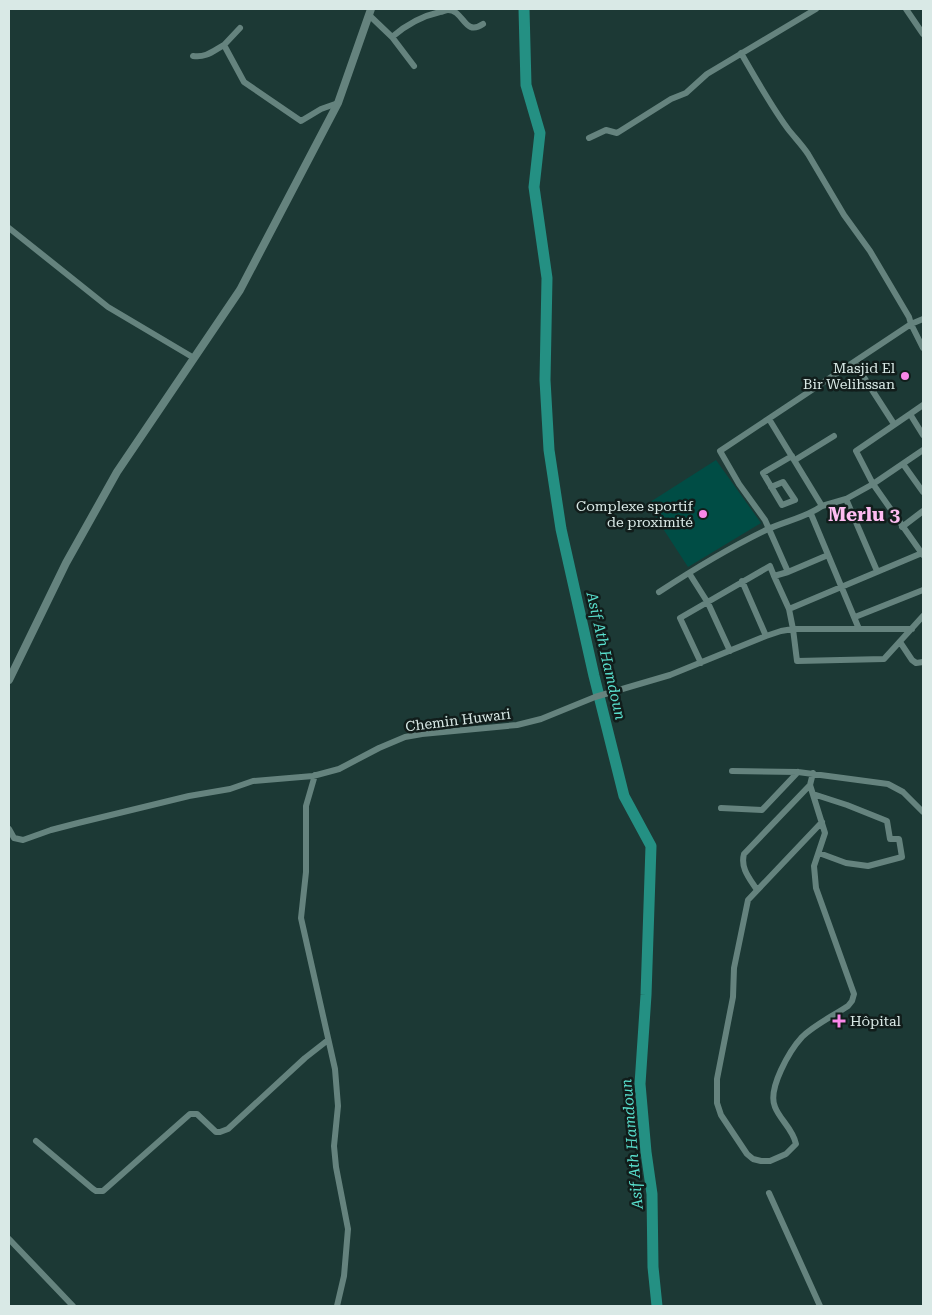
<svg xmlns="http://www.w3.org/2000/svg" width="932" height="1315" viewBox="0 0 932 1315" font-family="'Roboto Serif',serif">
	<rect width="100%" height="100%" fill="#1c3935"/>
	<!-- green -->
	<path fill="#004d45" d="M716,460l45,63 -73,44 -41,-63z"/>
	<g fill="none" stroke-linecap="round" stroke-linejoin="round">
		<!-- river -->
		<path stroke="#249083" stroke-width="11" d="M524,9l2,76 14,48 -6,54 13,91 -2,102 4,70 12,79 33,147 30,120 27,50 -5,149 -6,89 6,68 6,42 1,73 4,39"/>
		<!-- minor -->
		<path stroke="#65837e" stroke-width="6" d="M906,9l17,25
			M369,15l23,22 22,29
			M240,28l-16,17 20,37 57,39 20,-12 17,-6
			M392,37c15,-13 30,-21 48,-25 3,0 5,-2 8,-2 16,0 16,27 35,14
			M741,53c15,26 30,53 47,76 7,9 14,16 20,25l36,61 26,36 39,66 2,7 12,24
			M193,56c13,2 20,-5 31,-11
			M589,138l17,-8 11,3 54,-34 15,-6 21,-19 109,-65
			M9,228l99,79 86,51
			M854,362l40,62
			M923,405l-13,9 13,21
			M910,414l-54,37 17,33 50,-34
			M769,419l53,87 24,-7 27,-15 50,71
			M795,460l39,-24
			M903,464l20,28
			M771,487l12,-5 12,18 -13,5 -19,-32 29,-17
			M846,499l31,72
			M811,514l48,115
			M902,527l21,-16
			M828,555l-40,17 -23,-52 -26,-36 -19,-33 191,-127 12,-5
			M689,573l19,30 22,48
			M742,581l24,55
			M659,592c35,-23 70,-44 107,-62 19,-9 39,-12 56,-24
			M789,609l133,-56
			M855,617l68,-27
			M912,629h-119l4,32 87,-2 39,-43
			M900,642l12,18 4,3 7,-1
			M701,663l-21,-45 90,-52 4,10 14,-4
			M732,771l66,1 90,12 15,8 20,20
			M315,775l-9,31v66l-5,46 34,151 3,37 -4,40 2,21 12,62 -4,47 -7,30
			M810,785l15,48 -11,33 2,22 38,106 -2,7 -4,5c-15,10 -34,19 -46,31 -12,13 -35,52 -27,70 5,13 18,22 21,37l-10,10 -16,7h-9l-8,-2 -6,-5 -26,-39 -4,-12v-24l16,-82 1,-29 14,-68 74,-78
			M813,794l34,11 40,16 3,18h9l3,18 -34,9 -22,-3 -27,-10
			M721,808l41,2 36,-38
			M9,829l5,9 9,2 28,-10 27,-7 111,-27 41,-7 23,-8 60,-5 26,-7 40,-21 26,-11 17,-3 95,-9 24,-6 54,-22 75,-22 96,-39 15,-5 12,-2 -4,-20 -15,-33
			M757,890c-7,-11 -17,-22 -13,-36l66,-69 3,-12
			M36,1141l57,48 3,2h7l87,-77h7l19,18h4l8,-3 77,-71 23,-18
			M769,1193l51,113
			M9,1239l64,67"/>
		<!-- tertiary -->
		<path stroke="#65837e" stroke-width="8" d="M9,680l57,-117 51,-91 123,-182 98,-187 33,-94"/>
	</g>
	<!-- markers -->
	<g fill="#fa87e8" stroke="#111d1b" stroke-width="2">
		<circle cx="905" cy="376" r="5"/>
		<circle cx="703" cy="514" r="5"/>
		<path d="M836.5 1013.5h5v5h5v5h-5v5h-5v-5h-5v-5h5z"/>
	</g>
	<g text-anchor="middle" stroke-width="5" stroke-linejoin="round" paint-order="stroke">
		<!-- poi labels -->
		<g font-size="14" fill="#d9e9e6" stroke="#111d1b" text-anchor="end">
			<text x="895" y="373">Masjid El<tspan x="895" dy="16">Bir Welihssan</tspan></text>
			<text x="693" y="511">Complexe sportif<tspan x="693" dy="16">de proximité</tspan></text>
			<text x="850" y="1026" text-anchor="start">Hôpital</text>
		</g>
		<!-- street labels -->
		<g font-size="14" fill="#d9e9e6" stroke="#111d1b">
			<text transform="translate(458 720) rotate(-7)" y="5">Chemin Huwari</text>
		</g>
		<!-- water labels -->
		<g font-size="15" font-style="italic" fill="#59dfcd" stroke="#111d1b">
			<text transform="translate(606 656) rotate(77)" y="5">Asif Ath Hamdoun</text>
			<text transform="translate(632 1144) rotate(-95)" y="5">Asif Ath Hamdoun</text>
		</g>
		<!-- district labels -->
		<g font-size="19" font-weight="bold" fill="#fdbcf1" stroke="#111d1b">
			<text x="864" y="521">Merlu 3</text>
		</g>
	</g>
	<!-- border -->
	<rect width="932" height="1315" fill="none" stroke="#d9e9e6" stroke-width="20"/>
</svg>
